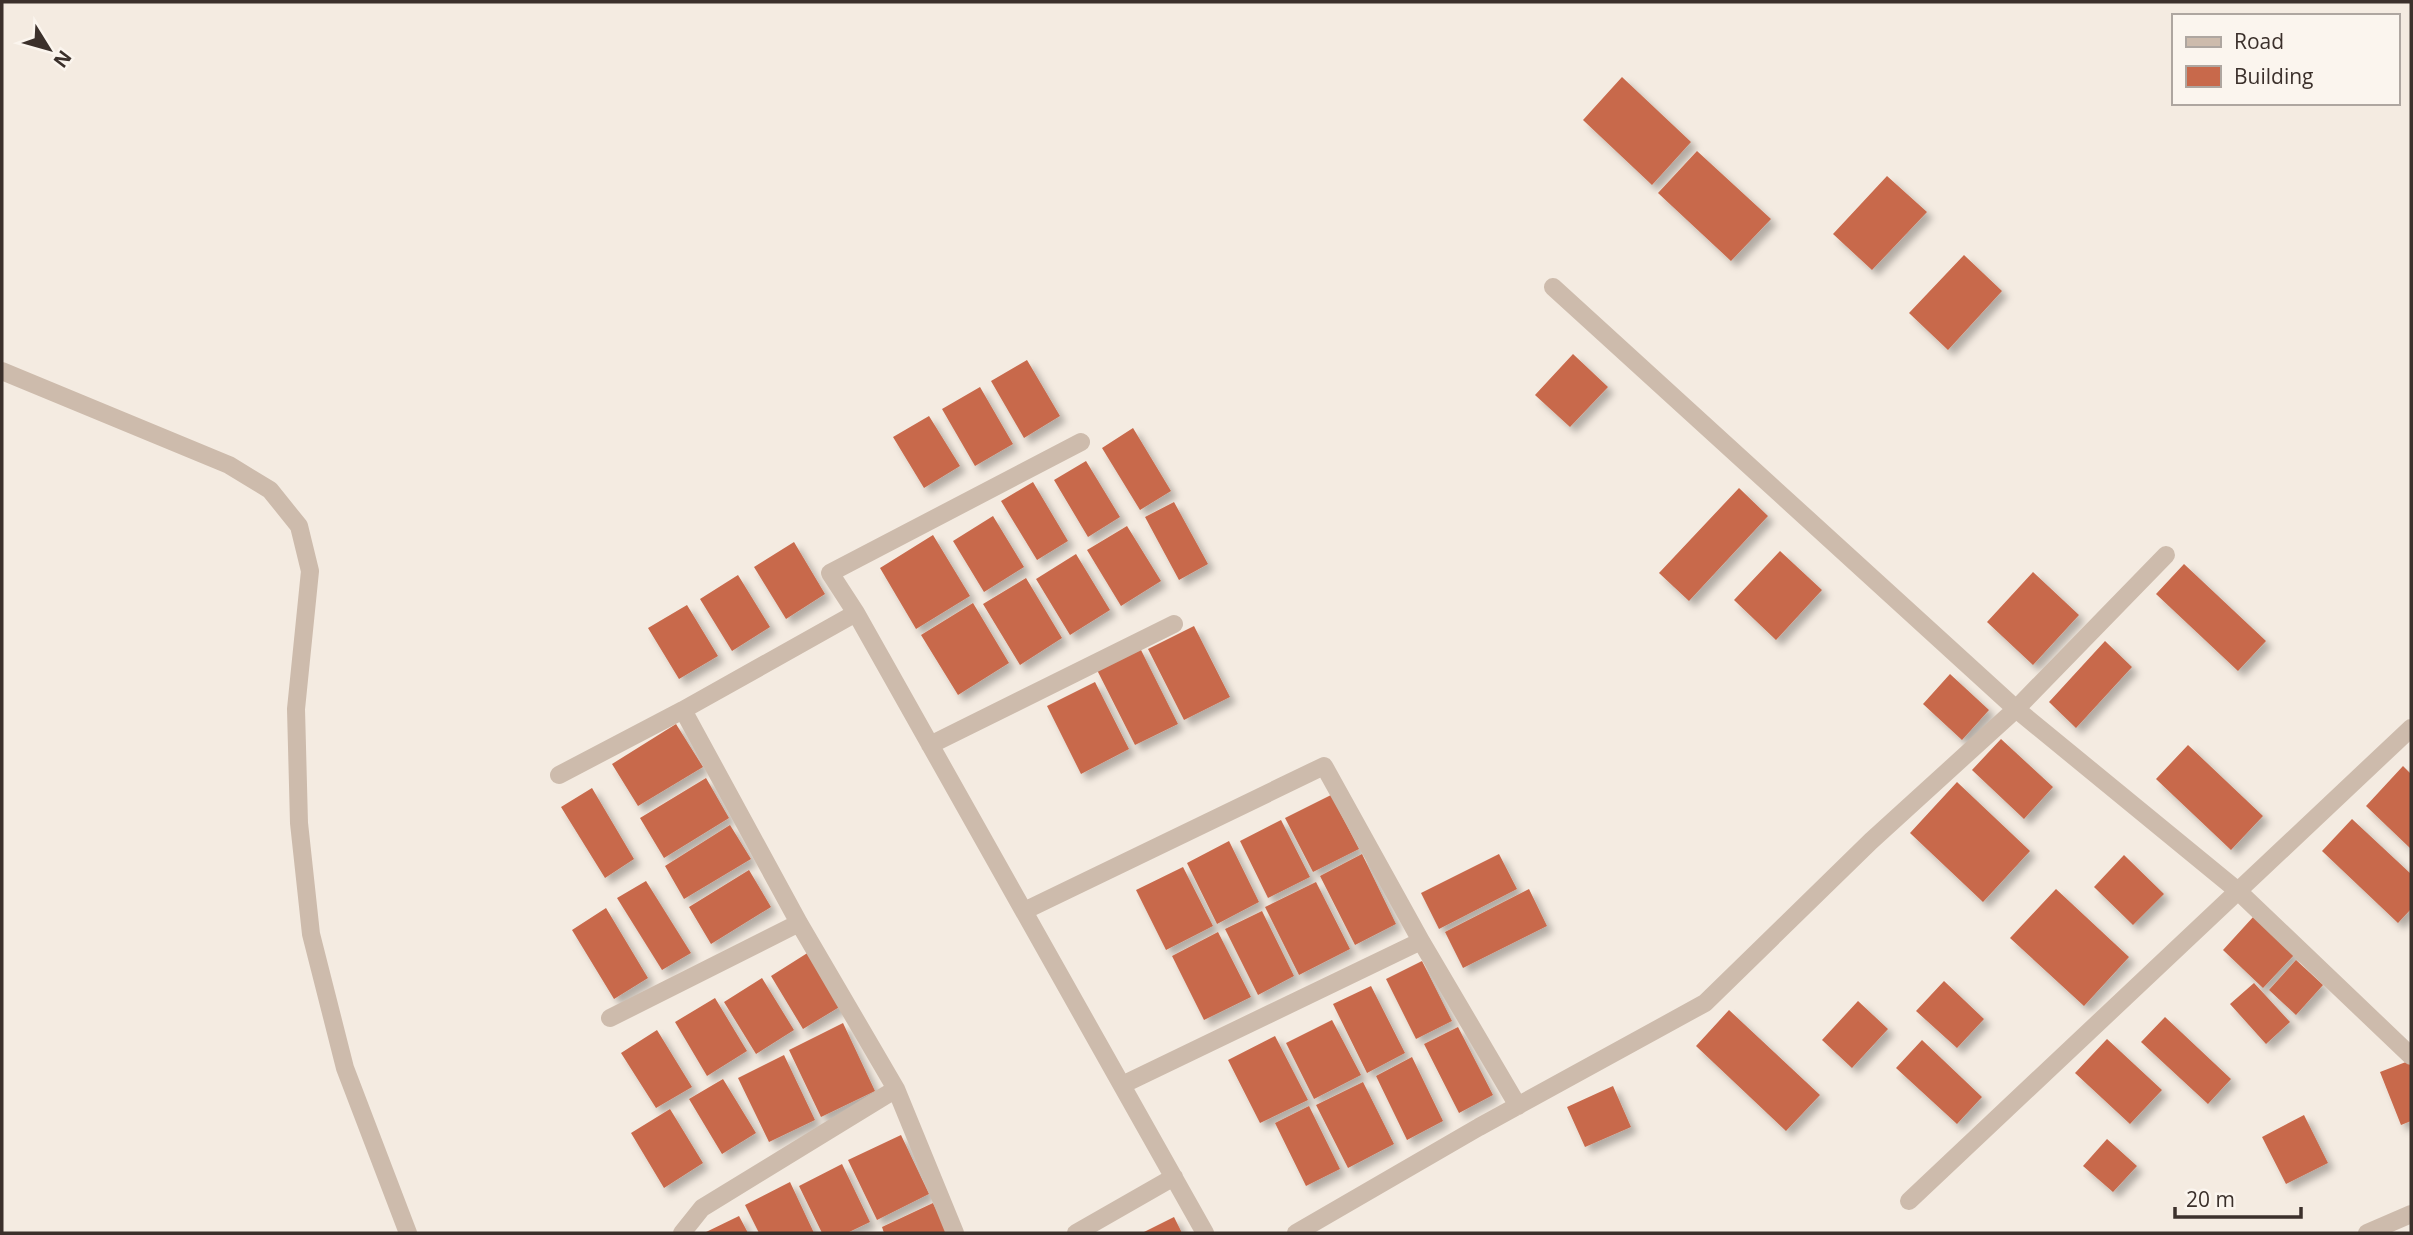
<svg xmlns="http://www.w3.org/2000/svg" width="2413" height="1235" viewBox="0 0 2413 1235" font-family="'Open Sans',sans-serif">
	<defs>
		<filter id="shadow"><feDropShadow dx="6" dy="6" stdDeviation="3.5" flood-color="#0004"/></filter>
	</defs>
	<rect width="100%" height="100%" fill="#f4ebe1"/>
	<!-- building -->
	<path fill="#c8694b" filter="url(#shadow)" d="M1622,77l69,65 -39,43 -69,-65z
		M1697,151l74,68 -40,42 -73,-68z
		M1887,176l40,36 -55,58 -39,-36z
		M1964,255l38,36 -54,59 -39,-37z
		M1573,354l35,33 -38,40 -35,-32z
		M1027,360l33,56 -36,22 -33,-57z
		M980,387l33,57 -38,22 -33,-57z
		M929,416l31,50 -36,22 -31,-51z
		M1133,428l38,63 -31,19 -38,-62z
		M1086,461l34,56 -32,20 -34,-57z
		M1033,482l35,59 -31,19 -36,-59z
		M1739,488l29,28 -79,85 -30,-28z
		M1174,502l34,62 -29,16 -34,-63z
		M993,516l31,51 -40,25 -31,-51z
		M1127,526l34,55 -40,25 -34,-56z
		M933,535l37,61 -54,33 -36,-61z
		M794,542l31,52 -39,25 -32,-52z
		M1780,551l42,39 -46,50 -42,-40z
		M1076,554l34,56 -40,25 -34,-56z
		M2184,564l82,77 -28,30 -82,-77z
		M2033,572l46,43 -46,50 -46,-43z
		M738,575l32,52 -38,24 -32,-52z
		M1026,578l36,60 -42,27 -37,-61z
		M973,603l36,60 -51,32 -37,-60z
		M687,605l31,51 -39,23 -31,-51z
		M1194,626l36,71 -46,23 -36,-71z
		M2105,641l27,26 -56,61 -27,-26z
		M1140,648l38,76 -43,21 -38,-75z
		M1950,674l39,36 -27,30 -39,-36z
		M1095,682l34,67 -48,25 -34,-68z
		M676,724l27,43 -65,39 -26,-42z
		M2001,739l52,48 -29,32 -52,-49z
		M2188,745l75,71 -32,34 -75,-71z
		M2403,766l8,8v75l-45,-43z
		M706,778l23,40 -65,40 -24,-40z
		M1957,782l73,69 -47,51 -73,-69z
		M592,788l42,71 -29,19 -44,-71z
		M1331,795l28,54 -46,23 -28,-54z
		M2352,819l59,55v35l-13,14 -76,-72z
		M1281,820l29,57 -42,21 -28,-57z
		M730,825l21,34 -67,40 -19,-33z
		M1229,841l30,61 -42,22 -30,-61z
		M1362,854l34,70 -41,21 -35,-69z
		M1499,854l18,35 -78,40 -18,-36z
		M2124,855l40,39 -31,31 -39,-38z
		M1183,867l30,59 -47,24 -30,-60z
		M749,870l22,37 -60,37 -22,-37z
		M646,881l45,72 -29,17 -45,-72z
		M1316,882l34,67 -51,26 -34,-68z
		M1529,889l18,37 -84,42 -18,-36z
		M2056,889l73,68 -45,49 -74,-68z
		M606,908l42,70 -34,21 -42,-69z
		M1262,911l32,65 -36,19 -33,-66z
		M2254,916l41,38 -32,34 -40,-38z
		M1218,932l33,65 -47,23 -32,-64z
		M809,952l32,54 -38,23 -32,-53z
		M2296,960l27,25 -27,30 -27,-25z
		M1422,961l30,60 -36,18 -30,-60z
		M762,978l32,52 -38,24 -32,-52z
		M1944,981l40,38 -27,29 -41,-37z
		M2254,983l36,39 -24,22 -36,-40z
		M1371,986l34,67 -38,20 -34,-69z
		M715,998l32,53 -40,25 -32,-54z
		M1858,1001l30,28 -36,39 -30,-28z
		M1729,1010l91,85 -34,36 -90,-85z
		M2165,1017l66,62 -23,25 -67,-62z
		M1332,1020l29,55 -47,24 -28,-56z
		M843,1023l32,68 -54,26 -32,-67z
		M1458,1027l35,68 -34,18 -35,-69z
		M657,1030l35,57 -36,21 -35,-55z
		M1275,1036l33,64 -48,23 -32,-63z
		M2107,1039l55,51 -32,34 -55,-51z
		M1922,1040l60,57 -25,27 -61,-56z
		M784,1055l31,65 -46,22 -31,-64z
		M1412,1057l31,64 -36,19 -31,-64z
		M2411,1060v61l-10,4 -21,-53z
		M723,1079l33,54 -34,21 -33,-55z
		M1363,1082l31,62 -46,24 -32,-63z
		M1613,1086l18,41 -46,20 -18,-40z
		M1309,1106l31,63 -34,17 -31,-63z
		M670,1109l33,54 -39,25 -33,-55z
		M2304,1115l24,48 -42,21 -24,-47z
		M901,1135l28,59 -52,26 -29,-60z
		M2107,1139l30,27 -24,26 -30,-26z
		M842,1164l28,58 -23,11h-25l-23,-47z
		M790,1182l24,51h-55l-14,-28z
		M933,1203l15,30h-64l-2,-6z
		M739,1216l9,17h-44z
		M1174,1217l8,16h-40z"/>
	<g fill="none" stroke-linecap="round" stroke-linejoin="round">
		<!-- minor -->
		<path stroke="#cdbbac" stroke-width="18" d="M1553,287l463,422 222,182 173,165
			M2,371l227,94 41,25 29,36 11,45 -14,138 3,114 12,111 34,134 63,165
			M856,613l-26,-40 251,-131
			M930,745l244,-121
			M559,775l124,-65
			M1024,911l300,-145 97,175 -299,144
			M1421,941l97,165
			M610,1018l189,-95
			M1909,1201l502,-473
			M682,1233l20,-25 194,-119
			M955,1233l-59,-144 -97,-166 -116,-213 173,-97 349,620
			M1076,1233l98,-56
			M1296,1233l183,-106 226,-124 166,-162 145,-132 150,-154
			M2367,1233l44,-19"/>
	</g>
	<!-- border -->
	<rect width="2413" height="1235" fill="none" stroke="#3b302b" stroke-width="7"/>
	<!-- legend -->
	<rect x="2172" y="14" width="228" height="91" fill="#fbf5ee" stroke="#aea6a0" stroke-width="2"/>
	<rect x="2186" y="37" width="35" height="10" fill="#cdbbac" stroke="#aea6a0" stroke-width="2"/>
	<text x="2234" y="49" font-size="21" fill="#3b302b">Road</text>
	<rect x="2186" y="66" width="35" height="21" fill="#c8694b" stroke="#aea6a0" stroke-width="2"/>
	<text x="2234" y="84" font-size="21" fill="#3b302b">Building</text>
	<!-- north arrow -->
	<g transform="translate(49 49) rotate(127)" stroke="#fbf5ee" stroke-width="5" paint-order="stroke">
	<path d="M0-5L12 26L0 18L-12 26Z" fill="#3b302b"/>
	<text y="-10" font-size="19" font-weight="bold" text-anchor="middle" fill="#3b302b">N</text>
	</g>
	<!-- scale -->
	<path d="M2175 1207v10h126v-10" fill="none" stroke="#3b302b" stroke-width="3.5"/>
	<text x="2186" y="1207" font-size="21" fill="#3b302b" stroke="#fbf5ee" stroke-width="5" paint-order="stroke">20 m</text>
</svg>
